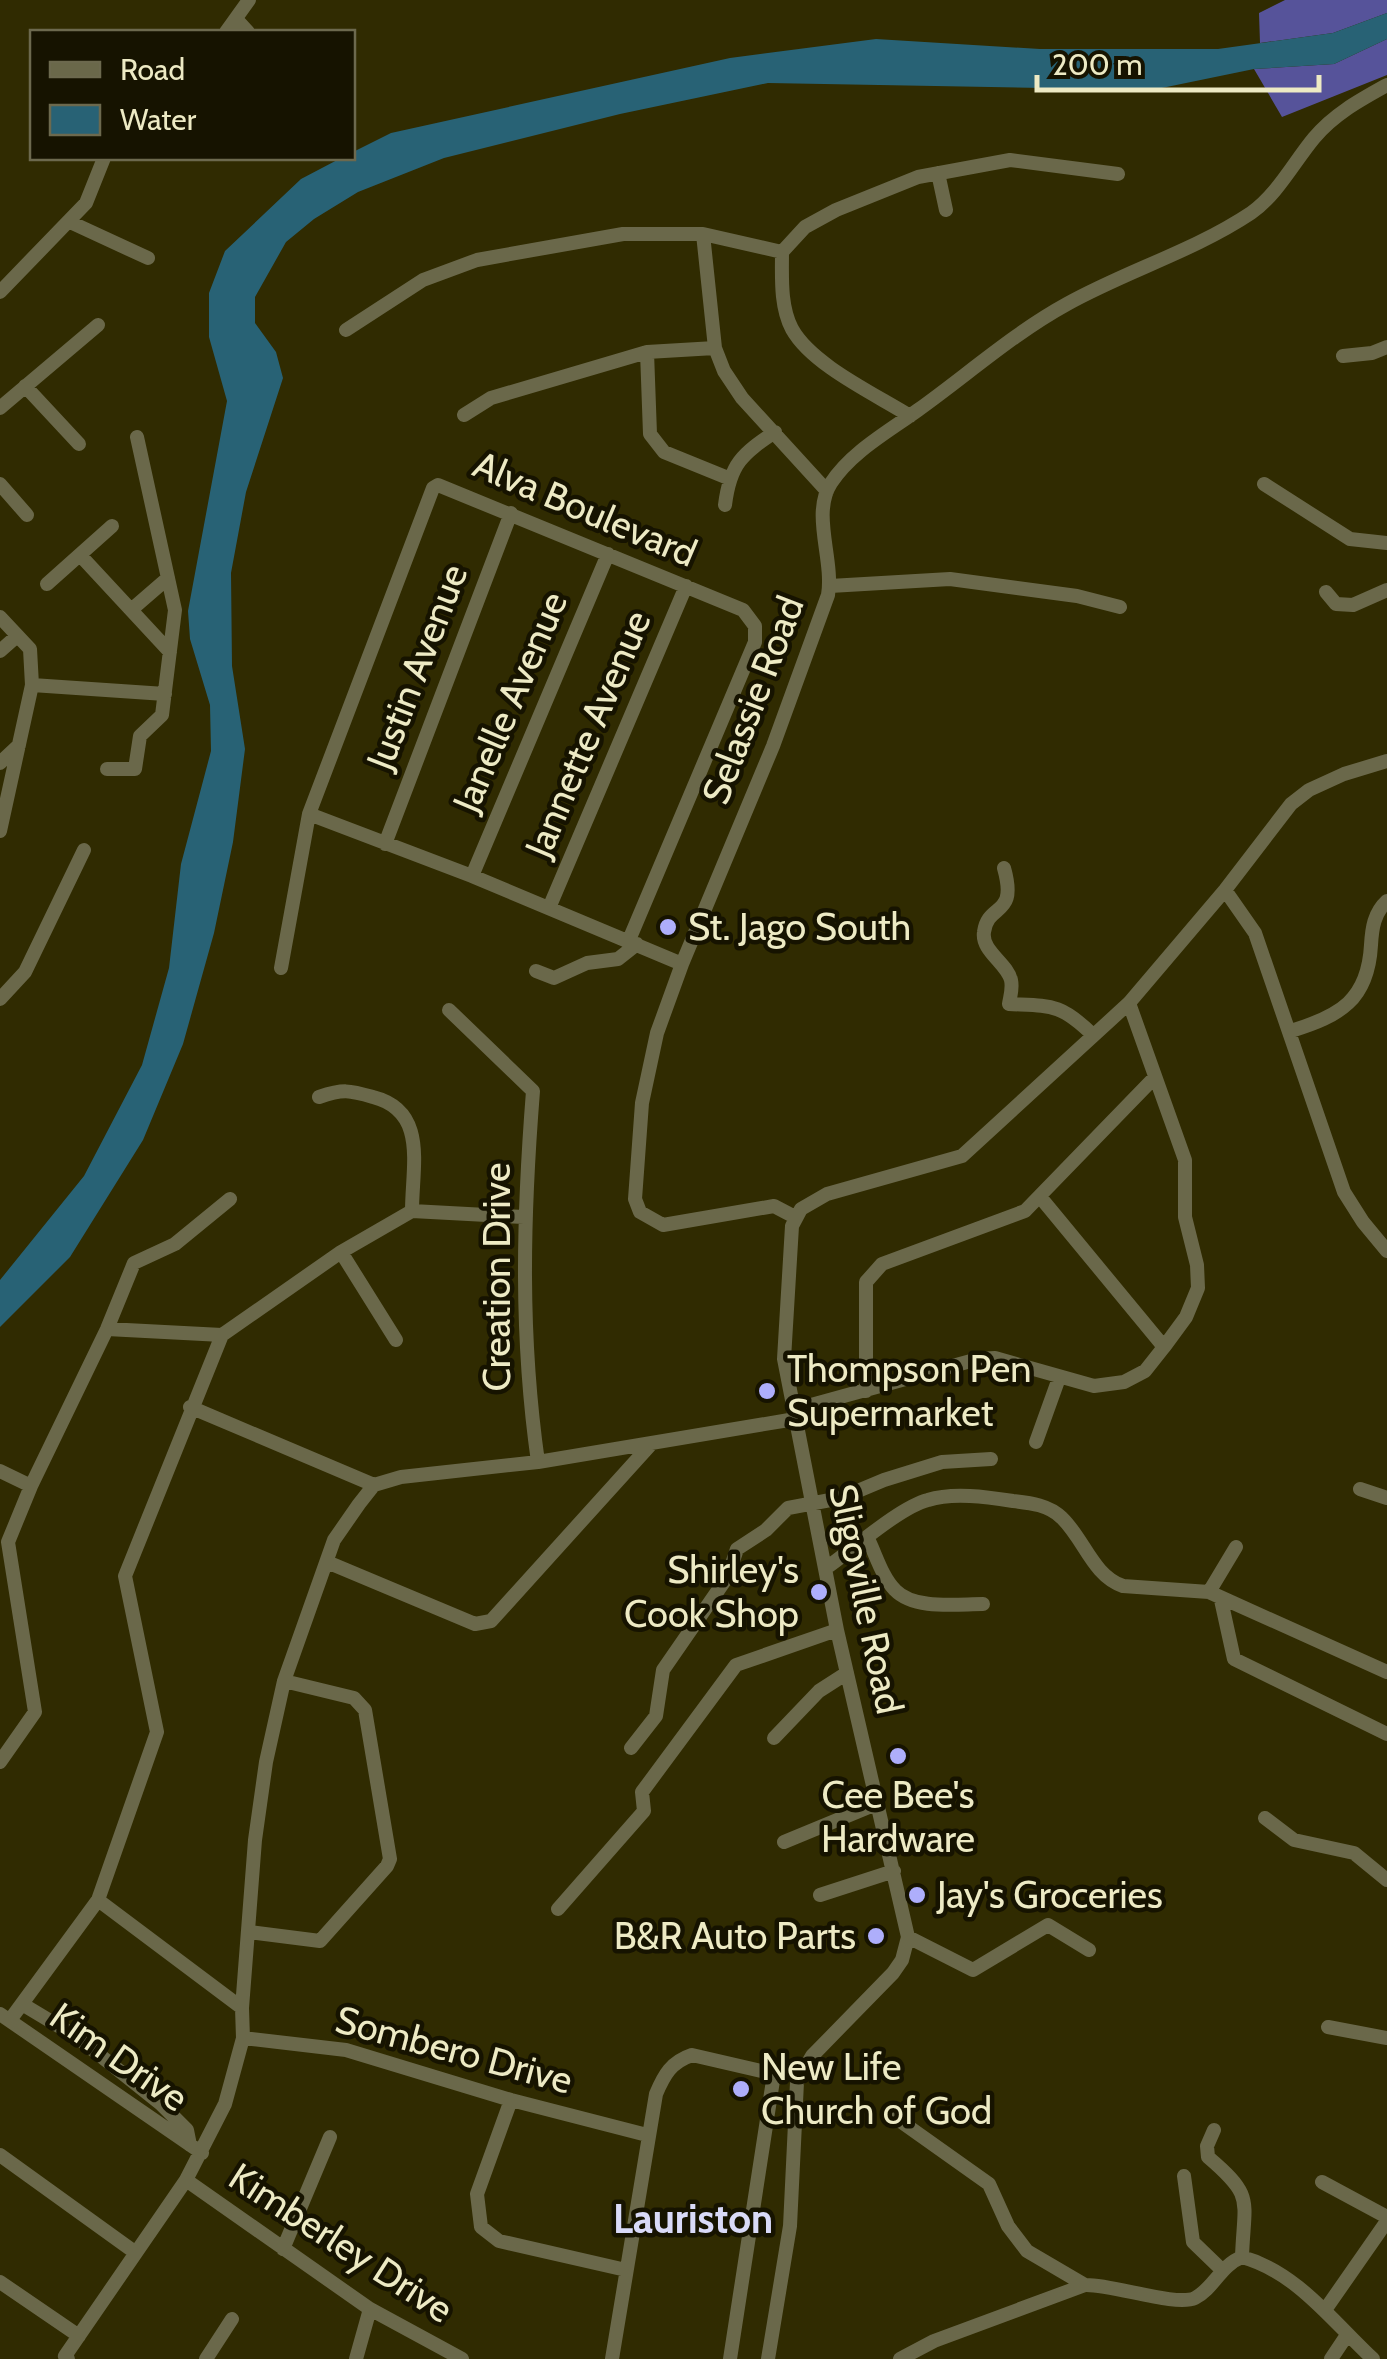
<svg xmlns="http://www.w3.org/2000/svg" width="1387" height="2359" viewBox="0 0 1387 2359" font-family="Cabin,sans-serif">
	<rect width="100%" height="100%" fill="#302b01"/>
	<!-- forest -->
	<path fill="#56539a" d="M1285,0h102v13l-54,20 -73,10 -1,-30z
		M1387,39v36l-105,42 -28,-48 80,-5z"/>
	<!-- water -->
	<path fill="#286275" d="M1387,13v26l-53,25 -80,5 -102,21 -384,-7 -148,31 -176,44 -86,34 -44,27 -28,23 -31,55v26l21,29 7,26 -37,114 -15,81 1,93 13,83 -12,93 -19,91 -31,111 -40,96 -73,117 -70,70v-47l84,-104 58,-111 27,-97 12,-104 30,-113 -1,-46 -20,-66 -2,-28 39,-210 -18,-64v-44l16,-42 76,-72 40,-21h11l1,-6 38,-19 339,-75 146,-19 164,10h178l115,-16z"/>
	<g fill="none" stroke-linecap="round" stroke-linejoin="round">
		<!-- minor -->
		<path stroke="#6a684a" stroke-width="14" d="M237,20l11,12
			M226,32l23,-32
			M938,173l8,37
			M70,222l78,36
			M703,234l12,114 9,23 18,27 85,93
			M0,292l86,-89 18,-45
			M346,330l77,-50 54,-20 146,-26h80l79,18
			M647,352l3,82 14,18 64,26
			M1343,356l29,-3 15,-6
			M25,386l54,58
			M0,408l98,-83
			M464,415l27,-17 156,-46 68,-4
			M910,416c-35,-22 -98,-51 -118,-87 -12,-23 -10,-52 -10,-77l23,-25 31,-17 82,-33 92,-17 108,14
			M0,484l27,31
			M1264,484l86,55 37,4
			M725,505c5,-41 17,-51 50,-73
			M80,555l90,97
			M47,584l65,-58
			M830,586l120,-7 127,17 43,11
			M1326,592l10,12 17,1 34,-15
			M131,610l37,-32
			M0,617l30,32 2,36 -32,146
			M0,651l17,-15
			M32,685l133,9
			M0,763l19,-18
			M107,769h28l5,-33 22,-21 13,-105 -38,-173
			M309,814l163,62 210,88
			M385,844l126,-331
			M1004,868c14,50 -16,34 -20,64 -3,19 23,31 27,48 2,9 -1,17 -2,24 42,2 51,-1 84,31
			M472,876l136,-322
			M1225,890l30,43 89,259 19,30 24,29
			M549,908l137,-322
			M281,968l28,-154 124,-326 5,-3 305,125 12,16v16l-126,298
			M536,971l18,7 33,-15 31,-4 19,-15
			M0,999l25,-27 59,-122
			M449,1010l84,81c-10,127 -13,244 5,371
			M1291,1031c49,-15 77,-31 80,-86 1,-17 3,-32 16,-44
			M319,1097c24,-8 30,-7 54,0 55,14 39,69 39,114
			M1041,1198l123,149
			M795,1217l-21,-11 -111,19 -23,-13 -5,-13 7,-96 15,-70 25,-69 91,-218 55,-151c6,-36 -17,-81 3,-112 20,-31 58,-52 87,-73 49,-35 96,-77 149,-106 59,-33 127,-53 184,-91 26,-18 43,-51 63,-75 20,-24 46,-38 73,-53
			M341,1252l55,88
			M107,1329l115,6
			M866,1391v-109l16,-18 143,-53 130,-134
			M190,1407l184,78
			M793,1410l185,-51 17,-1 99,28 30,-4 21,-11 19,-24 22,-30 12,-29 -1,-23 -12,-48v-57l-56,-157
			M1036,1442l23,-64
			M0,1471l31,15
			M1360,1489l27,9
			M868,1539c8,16 14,38 27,51 19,20 62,14 88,14
			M327,1562l148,62 16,-3 161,-178
			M826,1568c26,-18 74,-61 102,-68 25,-8 59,-3 85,1 18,2 36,4 49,17 22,21 31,58 61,68l86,6 178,80
			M1209,1592l27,-45
			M1221,1600l13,59 153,75
			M774,1738l45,-47 28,-18
			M631,1748l25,-32 7,-46 65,-94 9,-27 29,-19 22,-22 53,-10 43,-18 58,-18 49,-3
			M0,1762l35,-50 -27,-170 23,-56 76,-157 27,-66 41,-19 55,-45
			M1265,1818l29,22 60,13 33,27
			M784,1842l92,-38
			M820,1895l74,-24
			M98,1900l144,108
			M558,1909l86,-98 -2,-19 94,-127 101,-35
			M249,1932l71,9 67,-75 3,-7 -25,-149 -11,-12 -70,-17
			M908,1937l65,33 75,-45 41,25
			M22,2004l55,33 84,67 26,26 3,15
			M0,2014l202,139
			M10,2020l88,-120 59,-168 -32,-156 97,-241 119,-83 71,-41 112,6
			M1328,2027l59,11
			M243,2038l103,12 165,50 136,35
			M511,2100l-34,94 4,33 18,14 127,29
			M889,2113l100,71 19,42 19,25 58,34
			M1214,2130l-7,16 1,11c47,40 36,42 34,100
			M0,2155l136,98
			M1184,2176l9,66 29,28
			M186,2180l184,129 92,50
			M1322,2182l65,35
			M283,2249l47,-112
			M0,2282l79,54
			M1325,2310l62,-89
			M68,2359l-3,-3 121,-176 39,-76 18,-66 -1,-30 13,-168 11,-78 18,-81 50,-141 25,-36 15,-19 27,-8 137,-15 257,-43
			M206,2359l26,-40
			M356,2359l14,-50
			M612,2359l44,-265c8,-19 15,-32 36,-39l82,19 -44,285
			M768,2359l22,-133 7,-144 15,-26 81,-83 9,-13 6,-23 -71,-307 -53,-271 8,-133 9,-17 26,-15 135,-38 167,-153 96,-113 66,-86 18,-14 35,-16 43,-13
			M900,2359l34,-18 151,-56c27,-1 91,22 110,13 18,-9 26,-33 47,-41 55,15 91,65 131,102
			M1331,2359l16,-24"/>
	</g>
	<!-- markers -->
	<g fill="#aeaefb" stroke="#161300" stroke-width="4">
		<circle cx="668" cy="927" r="10"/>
		<circle cx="767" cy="1391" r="10"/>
		<circle cx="819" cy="1592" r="10"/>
		<circle cx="898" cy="1756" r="10"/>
		<circle cx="917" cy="1895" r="10"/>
		<circle cx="876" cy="1936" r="10"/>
		<circle cx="741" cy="2089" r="10"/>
	</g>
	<g text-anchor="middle" stroke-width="9" stroke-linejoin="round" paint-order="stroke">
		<!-- street labels -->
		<g font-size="38" fill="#edeac4" stroke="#161300">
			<text transform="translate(585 509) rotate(23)" y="13">Alva Boulevard</text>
			<text transform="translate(417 667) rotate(-69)" y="13">Justin Avenue</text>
			<text transform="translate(753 700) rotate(-69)" y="13">Selassie Road</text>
			<text transform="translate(510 702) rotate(-67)" y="13">Janelle Avenue</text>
			<text transform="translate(588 734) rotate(-67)" y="13">Jannette Avenue</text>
			<text transform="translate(497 1277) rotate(-90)" y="13">Creation Drive</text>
			<text transform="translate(866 1599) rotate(78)" y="13">Sligoville Road</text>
			<text transform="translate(454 2050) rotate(15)" y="13">Sombero Drive</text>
			<text transform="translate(119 2057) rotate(35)" y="13">Kim Drive</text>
			<text transform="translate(341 2243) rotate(33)" y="13">Kimberley Drive</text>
		</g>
		<!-- poi labels -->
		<g font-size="38" fill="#edeac4" stroke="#161300" text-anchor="start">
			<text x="688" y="940">St. Jago South</text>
			<text x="787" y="1382">Thompson Pen<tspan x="787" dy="44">Supermarket</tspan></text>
			<text x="799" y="1583" text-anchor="end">Shirley's<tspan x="799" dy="44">Cook Shop</tspan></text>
			<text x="898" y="1808" text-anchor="middle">Cee Bee's<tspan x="898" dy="44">Hardware</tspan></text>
			<text x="937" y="1908">Jay's Groceries</text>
			<text x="856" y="1949" text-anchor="end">B&amp;R Auto Parts</text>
			<text x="761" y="2080">New Life<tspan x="761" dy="44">Church of God</tspan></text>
		</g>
		<!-- neighbourhood labels -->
		<g font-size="40" font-weight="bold" fill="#d9daf8" stroke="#161300">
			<text x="693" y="2233">Lauriston</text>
		</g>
	</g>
	<!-- legend -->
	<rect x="30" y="30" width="325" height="130" fill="#161300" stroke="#6c694e" stroke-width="2.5"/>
	<rect x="50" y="62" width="50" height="15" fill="#6a684a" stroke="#6c694e" stroke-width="2.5"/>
	<text x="120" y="80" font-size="30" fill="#edeac4">Road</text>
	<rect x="50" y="105" width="50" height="30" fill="#286275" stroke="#6c694e" stroke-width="2.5"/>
	<text x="120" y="130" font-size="30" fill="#edeac4">Water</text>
	<!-- scale -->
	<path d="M1037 75v15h282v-15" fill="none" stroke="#edeac4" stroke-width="5"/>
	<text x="1052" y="75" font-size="30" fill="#edeac4" stroke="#161300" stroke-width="8" paint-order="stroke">200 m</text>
</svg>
